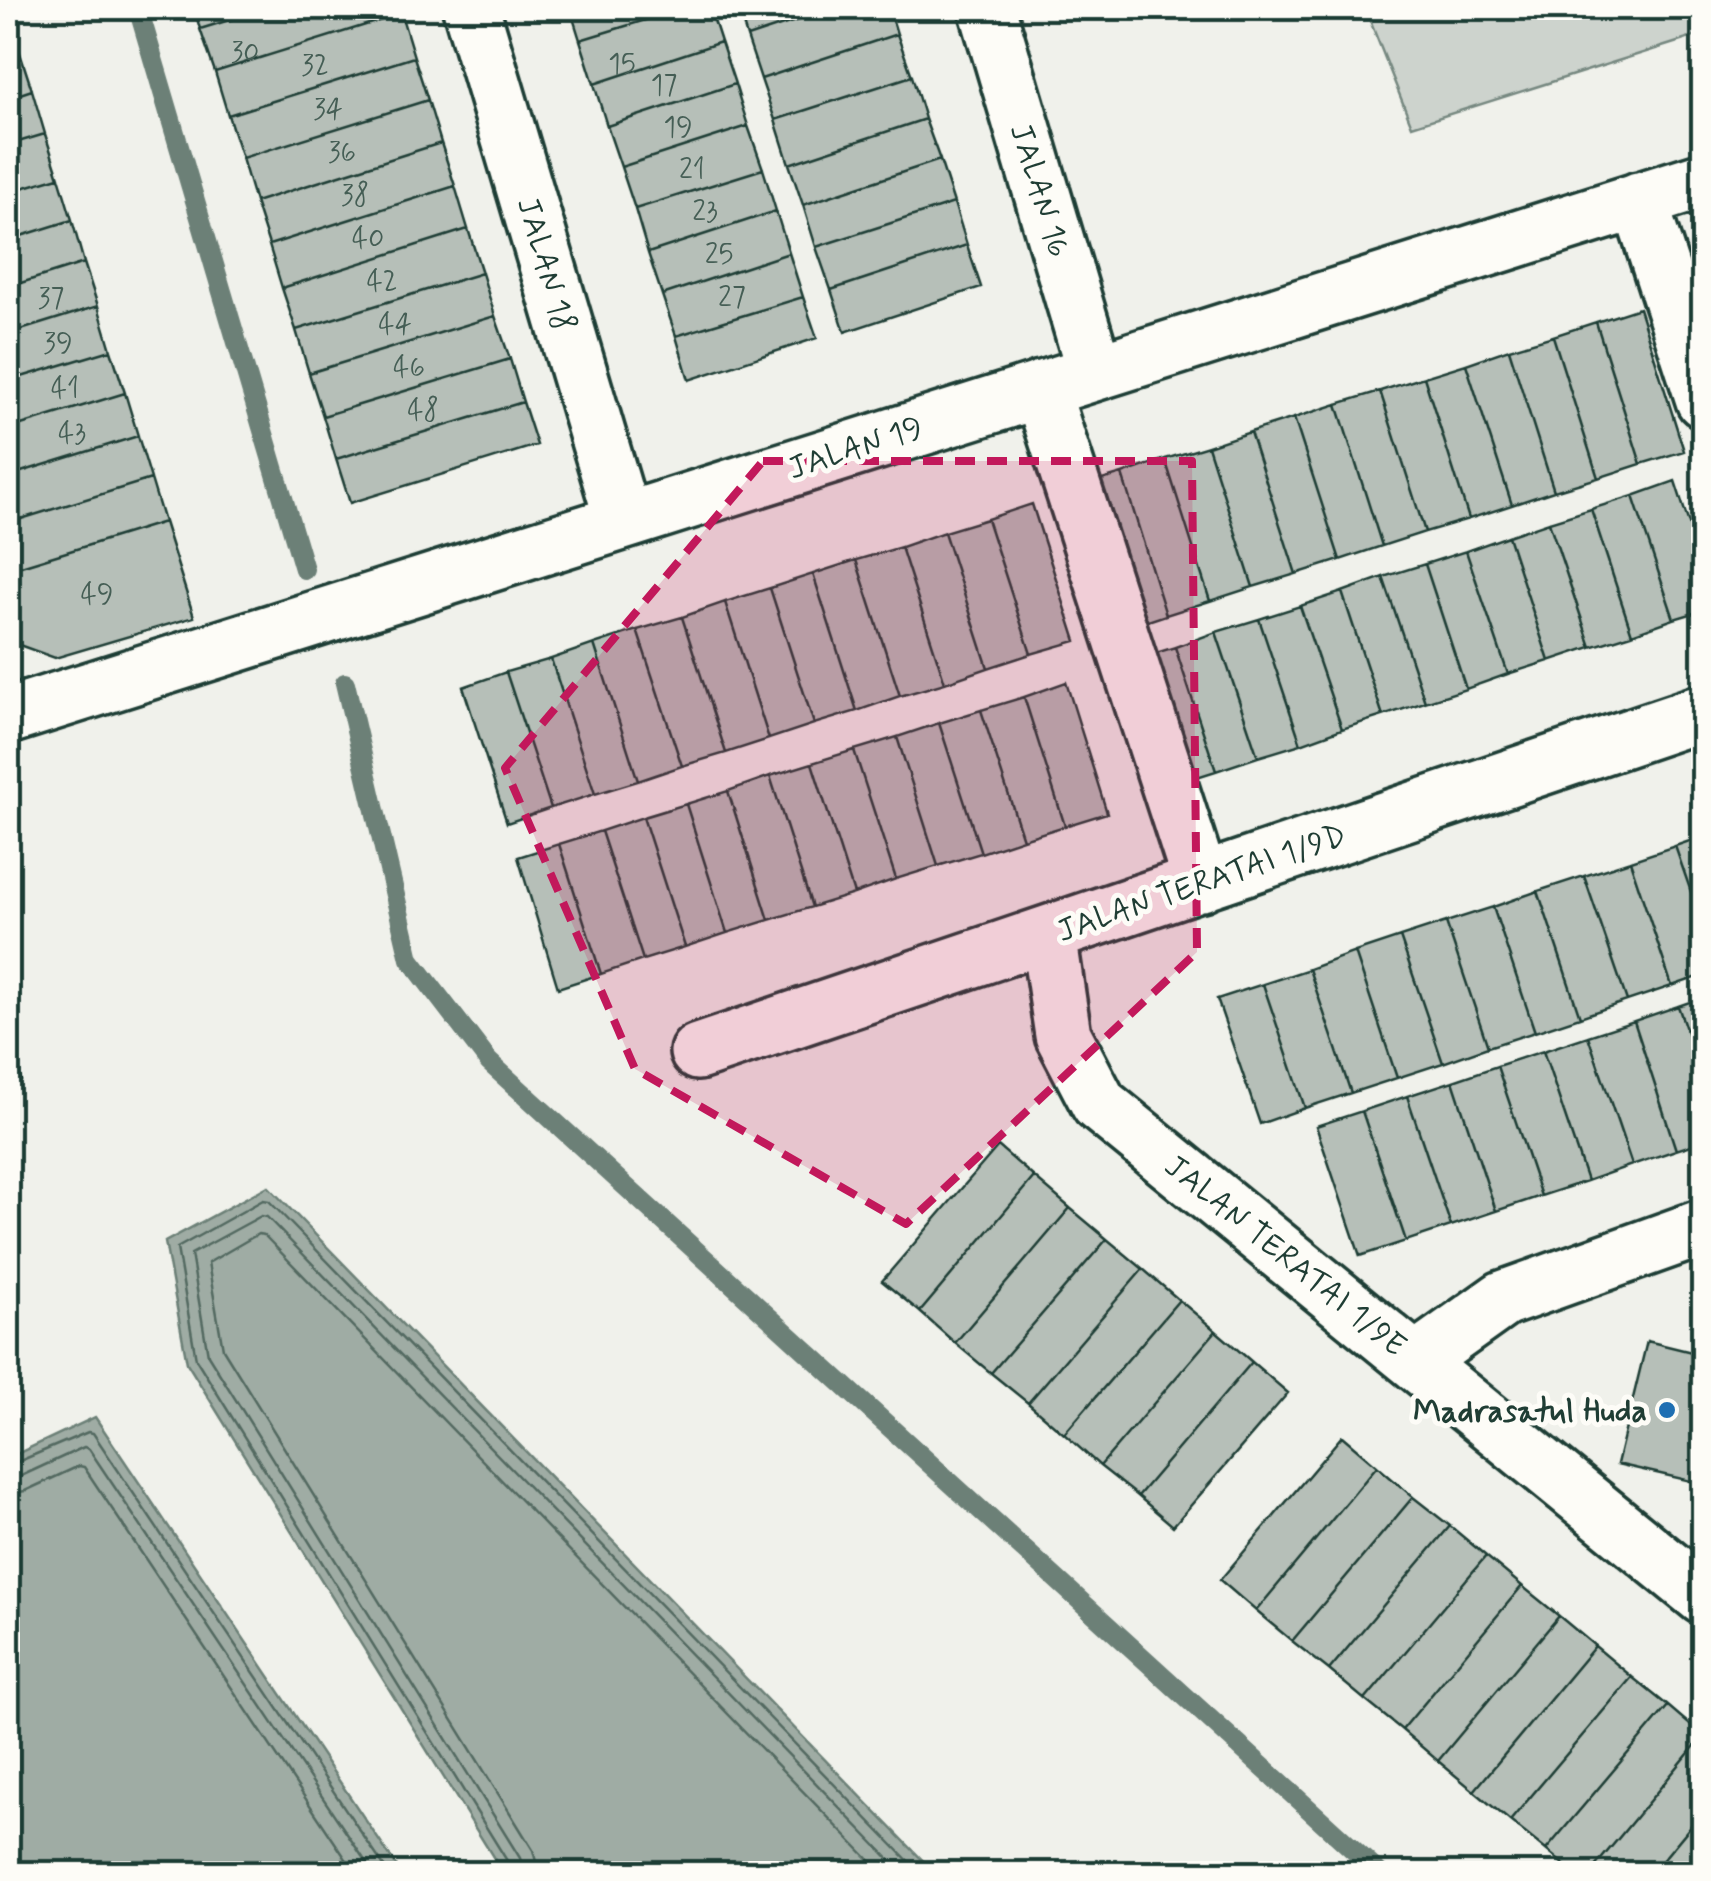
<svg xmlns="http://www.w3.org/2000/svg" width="1711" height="1881" viewBox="0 0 1711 1881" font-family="Mynerve,sans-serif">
	<rect width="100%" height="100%" fill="#f0f1eb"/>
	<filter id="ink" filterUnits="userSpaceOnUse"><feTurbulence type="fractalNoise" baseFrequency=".01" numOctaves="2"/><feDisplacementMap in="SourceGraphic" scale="20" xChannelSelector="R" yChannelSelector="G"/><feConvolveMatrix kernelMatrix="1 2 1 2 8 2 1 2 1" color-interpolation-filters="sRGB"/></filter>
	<g filter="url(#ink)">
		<!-- green -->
		<path fill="#cdd3cd" stroke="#768880" stroke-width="2.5" d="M1365,8h338v26l-291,92z"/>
		<!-- water -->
		<path fill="#9faca4" stroke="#6c8077" stroke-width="2.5" d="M268,1186l667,687h-432l-316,-510 -22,-121z
			M95,1417l306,456h-393v-415z"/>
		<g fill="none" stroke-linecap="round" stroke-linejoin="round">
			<!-- shore -->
			<path stroke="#526961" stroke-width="2.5" d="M8,1466l80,-34 5,1 296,441
				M8,1478l11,-1 65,-30 5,2 285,425
				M8,1494l17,-3 54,-25 5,1 272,407
				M511,1874l-2,-10 -313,-505 -19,-111 86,-48 6,1 652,673
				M524,1874l-4,-16 -312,-503 -17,-101 70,-38 6,1 637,657
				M539,1874l-6,-24 -310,-501 -15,-86 50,-29 6,1 619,639"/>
			<!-- stream -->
			<path stroke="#6c8077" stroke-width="20" d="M138,8l166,561
				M345,683l65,276 79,103 891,812"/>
		</g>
		<!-- building -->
		<path fill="#b6bfb8" stroke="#1f3d34" stroke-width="2.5" d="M194,8h75l-69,21z
			M269,8h130l2,6 -186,58 -15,-43z
			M570,8h115l-105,32z
			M685,8h25l11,34 -127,42 -14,-44z
			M738,8h97l-88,29z
			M835,8h54l8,26 -136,45 -14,-42z
			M401,14l13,43 -186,58 -13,-43z
			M897,34l15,42 -137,44 -14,-41z
			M721,42l14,42 -128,42 -13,-42z
			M18,47l14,43 -24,8v-48z
			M414,57l14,43 -186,58 -14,-43z
			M912,76l13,43 -136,45 -14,-44z
			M735,84l13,42 -127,41 -14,-41z
			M32,90l13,44 -37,11v-47z
			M428,100l13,43 -186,59 -13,-44z
			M925,119l15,41 -137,45 -14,-41z
			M748,126l15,43 -128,40 -14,-42z
			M45,134l14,43 -51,15v-47z
			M441,143l14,43 -186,59 -14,-43z
			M940,160l14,43 -138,44 -13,-42z
			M763,169l13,42 -128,42 -13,-44z
			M59,177l13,43 -64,20v-48z
			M455,186l13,43 -186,59 -13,-43z
			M954,203l13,42 -136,45 -15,-43z
			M776,211l13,42 -127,42 -14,-42z
			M72,220l12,43 -76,24v-47z
			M468,229l14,44 -186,57 -14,-42z
			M967,245l14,42 -136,45 -14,-42z
			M789,253l14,44 -127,39 -14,-41z
			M84,263l14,43 -90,28v-47z
			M482,273l13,43 -186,57 -13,-43z
			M803,297l14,41 -128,42 -13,-44z
			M98,306l13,44 -103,31v-47z
			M1639,308l45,143 -43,13 -45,-142z
			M495,316l15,43 -187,57 -14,-43z
			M1596,322l45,142 -43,14 -45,-142z
			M1553,336l45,142 -44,13 -45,-142z
			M1509,349l45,142 -42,14 -46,-141z
			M111,350l14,43 -117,36v-48z
			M510,359l13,43 -187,57 -13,-43z
			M1466,364l46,141 -43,14 -45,-142z
			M1424,377l45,142 -44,13 -45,-141z
			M1380,391l45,141 -43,14 -45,-142z
			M125,393l13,43 -130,40v-47z
			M523,402l14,43 -187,58 -14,-44z
			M1337,404l45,142 -42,14 -46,-142z
			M1294,418l46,142 -44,14 -46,-142z
			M1250,432l46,142 -43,13 -45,-141z
			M138,436l13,43 -143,44v-47z
			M1208,446l45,141 -43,14 -45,-142z
			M1165,459l45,142 -44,14 -44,-141z
			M1122,474l44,141 -42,14 -46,-142z
			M151,479l13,43 -156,48v-47z
			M1675,481l29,89v40l-30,9 -41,-123z
			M1633,496l41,123 -42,15 -41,-125z
			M1032,504l44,137 -45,13 -44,-135z
			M1591,509l41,125 -41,13 -42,-125z
			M987,519l44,135 -43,14 -44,-136z
			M164,522l30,95 -139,41 -47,-17v-71z
			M1549,522l42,125 -42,14 -41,-125z
			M944,532l44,136 -43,15 -44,-136z
			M1508,536l41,125 -41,13 -42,-123z
			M901,547l44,136 -45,13 -44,-136z
			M1466,551l42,123 -42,15 -41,-125z
			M856,560l44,136 -43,15 -44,-137z
			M1425,564l41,125 -41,13 -42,-125z
			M813,574l44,137 -43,13 -44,-136z
			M1383,577l42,125 -42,14 -41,-124z
			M770,588l44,136 -45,15 -44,-137z
			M1342,592l41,124 -41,13 -42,-123z
			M725,602l44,137 -43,14 -44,-136z
			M1300,606l42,123 -41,15 -42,-125z
			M682,617l44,136 -44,13 -45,-136z
			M1259,619l42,125 -43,13 -42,-125z
			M637,630l45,136 -44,15 -44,-137z
			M1216,632l42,125 -42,14 -41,-124z
			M594,644l44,137 -43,13 -44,-135z
			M1175,647l41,124 -41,13 -42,-124z
			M551,659l44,135 -44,14 -45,-136z
			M506,672l45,136 -44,15 -44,-136z
			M1066,682l41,131 -42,13 -41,-129z
			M1024,697l41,129 -42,13 -42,-129z
			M981,710l42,129 -42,14 -42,-130z
			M939,723l42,130 -43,13 -41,-129z
			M897,737l41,129 -42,13 -42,-129z
			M854,750l42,129 -42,15 -42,-131z
			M812,763l42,131 -42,13 -42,-131z
			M770,776l42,131 -43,13 -41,-129z
			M728,791l41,129 -42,13 -41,-129z
			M686,804l41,129 -42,14 -42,-130z
			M643,817l42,130 -42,13 -42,-129z
			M601,831l42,129 -42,14 -42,-130z
			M1704,836v93l-29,-83z
			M559,844l42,130 -43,14 -40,-131z
			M1675,846l29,83v46l-32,11 -42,-125z
			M1630,861l42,125 -45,15 -43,-125z
			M1584,876l43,125 -47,16 -42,-126z
			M1538,891l42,126 -45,15 -42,-125z
			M1493,907l42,125 -47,15 -42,-125z
			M1446,922l42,125 -45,16 -43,-126z
			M1400,937l43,126 -46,15 -42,-126z
			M1355,952l42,126 -46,15 -42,-124z
			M1309,969l42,124 -46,15 -42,-124z
			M1263,984l42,124 -45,16 -43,-125z
			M1704,997v84l-26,-75z
			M1678,1006l26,75v60l-28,9 -42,-129z
			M1634,1021l42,129 -44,15 -44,-129z
			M8,1026l13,55 -13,4z
			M1588,1036l44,129 -45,16 -44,-130z
			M1543,1051l44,130 -46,15 -44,-130z
			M1497,1066l44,130 -45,15 -43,-130z
			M1453,1081l43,130 -45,15 -44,-130z
			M1407,1096l44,130 -45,15 -44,-130z
			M1362,1111l44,130 -46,15 -44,-130z
			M998,1146l36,31 -114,135 -38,-31z
			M1034,1177l36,31 -115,135 -35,-31z
			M1070,1208l37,31 -116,134 -36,-30z
			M1107,1239l36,30 -115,134 -37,-30z
			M1143,1269l36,31 -115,134 -36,-31z
			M1179,1300l37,31 -116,135 -36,-32z
			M1216,1331l36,31 -114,134 -38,-30z
			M1647,1341l57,14v129l-87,-20z
			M1252,1362l36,31 -115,133 -35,-30z
			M1342,1436l35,30 -121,145 -36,-31z
			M1377,1466l36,31 -121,144 -36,-30z
			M1413,1497l37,29 -121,144 -37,-29z
			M1450,1526l36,30 -121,144 -36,-30z
			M1486,1556l36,30 -120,144 -37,-30z
			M1522,1586l37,30 -121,145 -36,-31z
			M1559,1616l36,30 -121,145 -36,-30z
			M1595,1646l37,31 -122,144 -36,-30z
			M1632,1677l36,29 -122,144 -36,-29z
			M1668,1706l35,30 -114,138h-14l-29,-24z
			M1703,1736l1,74 -53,64h-62z
			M1704,1810v64h-53z"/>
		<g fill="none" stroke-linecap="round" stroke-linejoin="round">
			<!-- minor casing -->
			<g stroke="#1f3d34" stroke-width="62">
				<path id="minor" d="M471,8l152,513
					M987,8l108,364
					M1639,200l65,200
					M1041,389l160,494
					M8,716l1696,-536
					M1048,934l15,101 36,69 605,493
					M698,1052l1006,-340
					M1416,1361l87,-62 201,-72"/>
			</g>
			<!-- minor -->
			<use href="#minor" stroke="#fdfcf7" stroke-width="55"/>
		</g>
	</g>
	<!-- marked area -->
	<path fill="#c2185b" fill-opacity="0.2" stroke="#c2185b" stroke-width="8" stroke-dasharray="20 12" stroke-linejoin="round" d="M763,461h429l5,491 -291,272 -271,-155 -130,-301z"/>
	<!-- markers -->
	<circle fill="#1f6fb2" stroke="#fdfcf7" stroke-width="4" cx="1667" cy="1410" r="10"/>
	<g text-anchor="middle" stroke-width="10" stroke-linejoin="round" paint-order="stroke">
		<!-- number labels -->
		<g font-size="28" fill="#455e55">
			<text x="245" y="61">30</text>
			<text x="622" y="73">15</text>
			<text x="315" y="74">32</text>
			<text x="664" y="94">17</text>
			<text x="328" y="118">34</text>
			<text x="678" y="136">19</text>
			<text x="342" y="161">36</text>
			<text x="692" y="178">21</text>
			<text x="355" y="204">38</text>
			<text x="705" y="220">23</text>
			<text x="368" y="247">40</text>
			<text x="719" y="263">25</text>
			<text x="382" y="290">42</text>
			<text x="732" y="306">27</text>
			<text x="51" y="307">37</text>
			<text x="395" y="333">44</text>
			<text x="58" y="352">39</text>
			<text x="409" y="376">46</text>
			<text x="65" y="397">41</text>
			<text x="423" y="419">48</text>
			<text x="72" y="442">43</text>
			<text x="97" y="603">49</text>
		</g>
		<!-- street labels -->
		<g font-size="32" fill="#1f3d34" stroke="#fdfcf7">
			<text transform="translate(1041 190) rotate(73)" y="11">JALAN 16</text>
			<text transform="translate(547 264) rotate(74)" y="11">JALAN 18</text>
			<text transform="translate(855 447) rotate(-18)" y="11">JALAN 19</text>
			<text transform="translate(1201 882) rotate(-19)" y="11">JALAN TERATAI 1/9D</text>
			<text transform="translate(1286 1255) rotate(39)" y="11">JALAN TERATAI 1/9E</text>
		</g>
		<!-- poi labels -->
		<g font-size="32" font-weight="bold" fill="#1f3d34" stroke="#fdfcf7" text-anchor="end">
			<text x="1647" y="1421">Madrasatul Huda</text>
		</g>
	</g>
	<!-- margin -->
	<rect width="1711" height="1881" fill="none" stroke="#fdfcf7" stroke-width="40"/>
	<rect x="20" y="20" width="1671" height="1841" fill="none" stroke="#1f3d34" stroke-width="4" filter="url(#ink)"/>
</svg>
